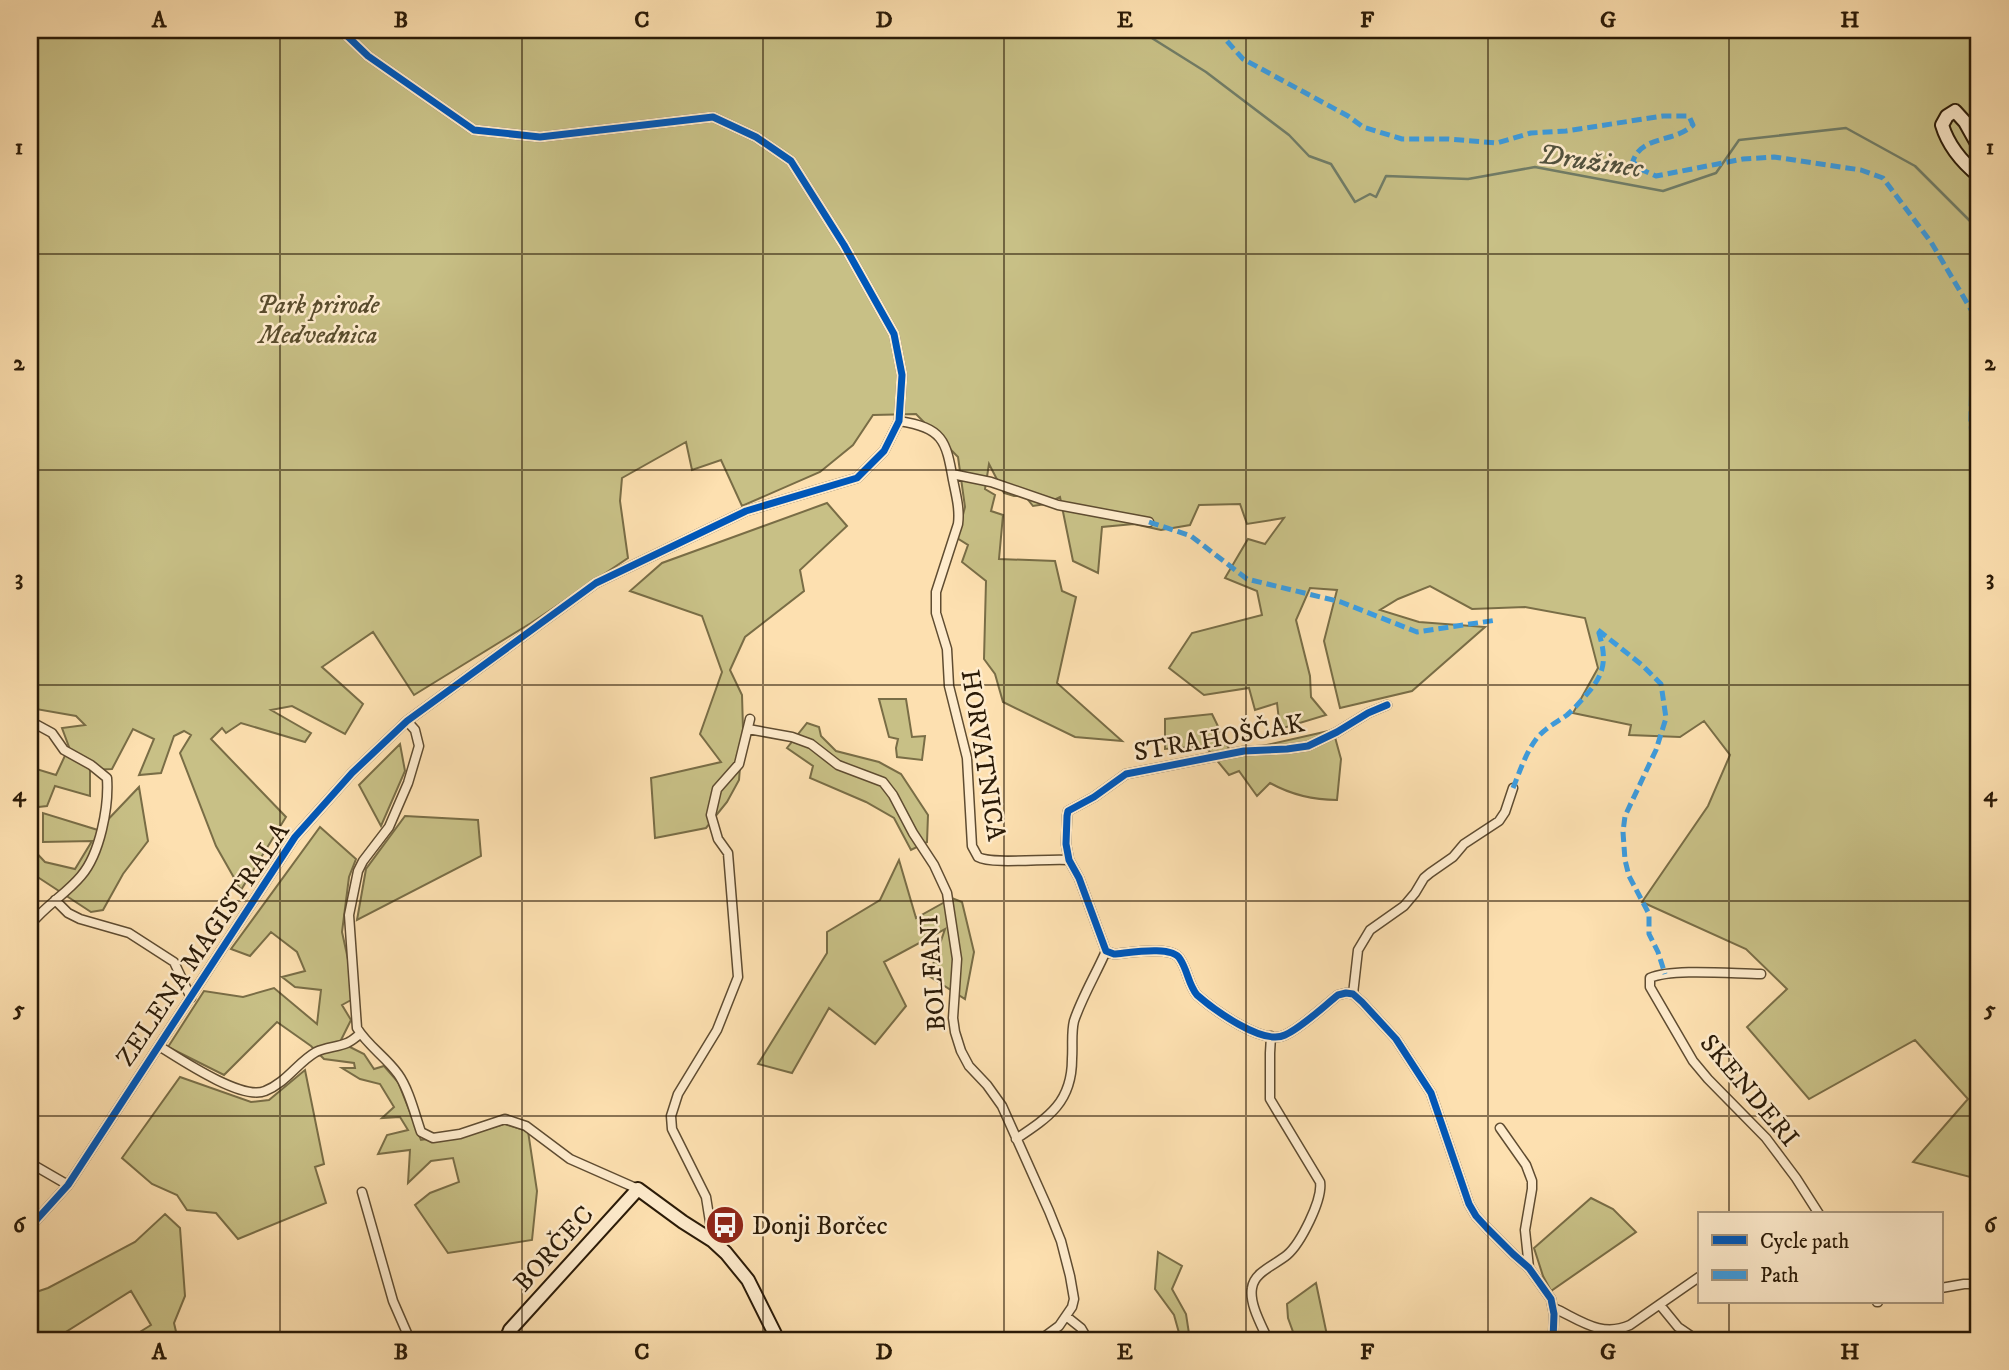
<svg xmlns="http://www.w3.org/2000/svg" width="2009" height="1370" viewBox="0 0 2009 1370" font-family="'IM FELL DW Pica',serif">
	<rect width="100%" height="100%" fill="#fde0b0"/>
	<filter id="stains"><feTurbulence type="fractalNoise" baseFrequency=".00286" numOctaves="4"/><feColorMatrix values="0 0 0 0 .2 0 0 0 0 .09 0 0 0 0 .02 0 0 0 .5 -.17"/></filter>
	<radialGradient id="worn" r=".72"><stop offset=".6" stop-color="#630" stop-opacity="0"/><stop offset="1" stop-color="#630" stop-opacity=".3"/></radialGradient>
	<!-- green -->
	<path fill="#c8c086" stroke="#796d46" stroke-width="2" d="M30,30h1949v1146l-5,2 -61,-16 55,-63 -53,-59 -106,59 -62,-72 40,-38 -41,-40 -104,-47 66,-96 22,-51 -26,-34 -24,16 -51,-2 2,-10 -58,-12 25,-45 -13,-50 -60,-11 -53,2 -42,-23 -32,13 -18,11 39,12 66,5 -73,64 -72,17 -16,-67 13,-51 -27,-2 -14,32 14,56 1,21 15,18 -46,14 -3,-26 -22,7 -6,-22 -45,7 -35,-27 23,-35 70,-18 -5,-24 -32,-13 23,-39 17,5 19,-26 -37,6 -7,-20 -41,1 -9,20 -29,5 -27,-6 -32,3 -4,46 -25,-12 -13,-64 -14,7 -13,2 -8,-10h-11l-10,-3 -15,-29 -4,25 10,6 -4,16 12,4 -4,44 56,2 7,30 14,6 -19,86 65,58 -47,-4 -72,-35 -8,-28 -11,-15 2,-78 -24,-19 6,-17 -11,-7 8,-31 -7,-50 -42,-43 -43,1 -20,30 -33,27 -78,34 -21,-46 -29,10 -6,-28 -64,36 -2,23 8,57 -97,65 -117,72 -41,-63 -51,35 41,37 -18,30 -53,-28 -21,4 40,23 -6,9 -64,-19 -15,10 -4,-5 -11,11 75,78 -45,73 -25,-44 -36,-93 11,-18 -7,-4 -10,5 -13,37 -22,2 15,-36 -21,-10 -21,40 -22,1v26l-35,-10 -8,20 -17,2v-41l26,8 13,-28 -7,-19 23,-3 -9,-9 -46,-8v-64l6,-22 -6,-8z
		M827,503l20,23 -47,44 4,21 -59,46 -15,33 12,25 1,34 -4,51 -12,22 -21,26 -51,10 -4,-60 70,-16 -21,-28 22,-62 -20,-56 -72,-25 32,-28z
		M879,699h27l6,38 13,-1 -3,24 -25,-3 -1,-9 2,-9 -9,-2z
		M1212,714l19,39 102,-23 8,29 -4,41c-23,0 -47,-6 -67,-17l-13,13 -18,-25 -10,4 -24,-29 -40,3v-30z
		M807,723l12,4 2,9 15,15 43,11 22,12 27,41 -1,27 -16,8 -17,-32 -28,-16 -56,-24 3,-12 -26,-18z
		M400,744l5,27 -24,55 -22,-41z
		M139,787l9,54 -25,33 -20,36 -12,2 -61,-40v-26l15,16 30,7 17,-28 -49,1v-29l55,17z
		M405,816l73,4 3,36 -124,64 9,-51z
		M320,827l36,32 -7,18 -7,55 7,32 2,36 -9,5 9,15 -11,22 24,12 10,15 10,-3 14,16 23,58 57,-8 26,-8 24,7 9,60 -5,49 -84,13 -33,-48 15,-12 29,-11 -6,-24 -22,3 -23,22 2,-33 -32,4 9,-19 21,-5 -8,-13 -18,1 12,-11 -14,-23 -20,-5 -18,-11h13l-1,-5 -30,-4 -13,-13 -34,-24 -53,53 -56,-28 36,-56 39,6 31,-9 43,36 4,-34 -26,-3 -13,-10 23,-6 -8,-19 -26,-20 -21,24 -19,-7z
		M899,860l17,58 36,-20 10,4 12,50 -9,47 -36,-23 16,-47 -61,33 22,44 -31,38 -46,-36 -37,65 -34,-9 69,-111v-21l53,-32z
		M305,1070l19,94 -9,3 11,36 -88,36 -22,-26 -29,-3 -10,-15 -25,-11 -30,-26 58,-81 71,25 18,-2z
		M1591,1198l22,11 23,23 -85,59 -8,-15 -9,-28z
		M165,1214l15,14 5,68 -11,27 4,17h-51l24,-15 -20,-34 -78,49h-23v-46l18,-6 87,-46z
		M1158,1252l24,14 -10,23 14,25 4,26h-9l-7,-25 -19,-26z
		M1316,1283l12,57h-32l-8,-22 -1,-14z"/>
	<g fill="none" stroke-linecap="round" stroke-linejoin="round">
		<!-- stream -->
		<path stroke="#717c66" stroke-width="2.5" d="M1139,30l67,42 83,63 20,21 22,8 24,38 15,-8 6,3 10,-21 82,3 67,-12 128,24 53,-18 23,-33 107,-12 69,38 59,59 5,2"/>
		<!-- street casing -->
		<g stroke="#5f4c31" stroke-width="11">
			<path id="street" d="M899,421c44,7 47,19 54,59 3,15 7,29 5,44l-22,68v21l11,36 2,37 18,72 5,88 6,11c14,8 71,1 91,3
				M952,474l39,8 67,23 91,17
				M1387,705l-19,8 -31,19 -29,14 -21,3 -43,2 -118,23 -32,23 -26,14 -1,5 -1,28 3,16 10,18 27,73 8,3c15,-1 58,-9 66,5 8,12 8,25 17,36 16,14 66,51 88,40 16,-7 38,-28 53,-40l8,-2 7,1 9,8 34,37 35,54 38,111 7,12 11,12 26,26 16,14 22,31 3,15 -1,26
				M30,721l22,12 12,17 27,15 16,13c2,29 -7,76 -26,98 -15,18 -36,30 -51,49
				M407,721l8,9 4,16 -11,37 -19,44 -26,34 -5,10 -9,44 8,113c11,18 29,29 41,46 11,15 17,41 23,58l12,6 27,-4 45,-15 21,7 44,33 68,30
				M748,729l44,8 19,7 27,21 45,17 10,13 20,38 21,32 13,28 10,66 -4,59 2,14 6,19 8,15 18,19 15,21 47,105 12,30 9,35 4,23 -2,8 -13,19 -19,14
				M55,900l13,13 12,6 49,14 45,29 17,36
				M1761,974c-26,0 -89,-6 -111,4v9l43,74 15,18 58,59 30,40 23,36
				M1353,994l5,-44 12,-20 34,-24 11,-13 9,-15 6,-5 23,-16 11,-13 35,-23 6,-9 8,-24
				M159,1046c21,13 83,55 106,45 21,-8 33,-29 51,-39 10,-5 22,-5 31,-9 5,-2 9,-6 13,-9
				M1500,1128l26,37 6,16v8l-7,41 4,38
				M1016,1139c33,-22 56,-37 56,-80 1,-13 -1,-26 2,-38 8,-24 22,-47 32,-70
				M30,1163l38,22
				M362,1192l31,109 17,39
				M30,1227l38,-42 227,-348 57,-64 55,-52 189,-138 150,-72 111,-33 27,-27 15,-30 3,-46 -8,-41 -50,-89 -53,-84 -35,-24 -43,-20 -173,20 -66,-7 -106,-74 -27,-26
				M713,1241l-7,-44 -34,-68 -1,-13 7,-22 39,-64 21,-53 -10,-124 -10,-14 -7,-24 6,-26 22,-25 11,-45
				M1941,1288l23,-4h15
				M1877,1302h1
				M1660,1305l18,22 19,13
				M1554,1308c26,12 47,30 76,17l69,-48
				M1066,1316l15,12 7,12
				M1268,1340c-6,-14 -19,-36 -16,-52 2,-16 23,-23 35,-33 13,-11 36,-55 33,-73l-50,-83v-46l1,-17"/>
		</g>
		<!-- secondary casing -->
		<g stroke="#2a1a07" stroke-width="16">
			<path id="secondary" d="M1979,147l-14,-25 -10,-11 -8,5 -5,9c6,20 21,38 37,51
				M506,1340l4,-10 128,-141 45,33 30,19 13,12 22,27 30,60"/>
		</g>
		<!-- street -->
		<use href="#street" stroke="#feebcc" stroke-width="8"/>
		<!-- secondary -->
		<use href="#secondary" stroke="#feebcc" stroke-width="12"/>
		<!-- quiet -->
		<path stroke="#3d9bdd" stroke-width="5" stroke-dasharray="10 5" stroke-linecap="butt" d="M1217,30l26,29 105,57 15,11 39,12h46l49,4 34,-10 35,-2 97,-15h26l4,9c-19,18 -51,10 -60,36l5,7 18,8 87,-17 31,-2 87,13 22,8 48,64 42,71 -2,108 3,59 5,32
			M1149,522l42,14 56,43 94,23 76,30 80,-12
			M1979,533l-6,67 6,20
			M1598,630l44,35 19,19 5,34 -10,32 -31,66 -2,16 2,28 4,16 20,38v20l9,18 7,22
			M1513,788c7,-17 13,-36 24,-50 8,-10 20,-16 30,-23 7,-6 13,-13 19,-20 20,-22 21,-37 12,-65"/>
		<!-- cycleway casing -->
		<g stroke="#feebcc" stroke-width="11">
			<path id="cycleway" d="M1387,705l-19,8 -31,19 -29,14 -21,3 -43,2 -118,23 -32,23 -26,14 -1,5 -1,28 3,16 10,18 27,73 8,3c15,-1 58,-9 66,5 8,12 8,25 17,36 16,14 66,51 88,40 16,-7 38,-28 53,-40l8,-2 7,1 9,8 34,37 35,54 38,111 7,12 11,12 26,26 16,14 22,31 3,15 -1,26
				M30,1227l38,-42 227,-348 57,-64 55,-52 189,-138 150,-72 111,-33 27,-27 15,-30 3,-46 -8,-41 -50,-89 -53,-84 -35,-24 -43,-20 -173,20 -66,-7 -106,-74 -27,-26"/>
		</g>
		<!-- cycleway -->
		<use href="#cycleway" stroke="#0057b8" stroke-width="7"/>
	</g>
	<!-- grid -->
	<path fill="none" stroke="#2a1a07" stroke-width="2" stroke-opacity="0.55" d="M280,30v1310M522,30v1310M763,30v1310M1004,30v1310M1246,30v1310M1488,30v1310M1729,30v1184M30,254h1949M30,470h1949M30,685h1949M30,901h1949M30,1116h1949M1729,1302v38"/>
	<!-- icons -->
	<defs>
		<g id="bus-disc" transform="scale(2.0125)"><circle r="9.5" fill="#8f2418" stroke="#feebcc"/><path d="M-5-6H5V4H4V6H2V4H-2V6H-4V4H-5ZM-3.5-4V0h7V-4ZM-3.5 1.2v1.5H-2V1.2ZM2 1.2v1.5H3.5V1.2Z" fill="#fff"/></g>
	</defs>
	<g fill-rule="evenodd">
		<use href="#bus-disc" x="725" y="1225"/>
	</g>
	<g text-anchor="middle" stroke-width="5" stroke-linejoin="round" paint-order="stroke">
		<!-- park labels -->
		<g font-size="26" font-style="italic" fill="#594c2d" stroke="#feebcc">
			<text x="318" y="313">Park prirode<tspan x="318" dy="30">Medvednica</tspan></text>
		</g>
		<!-- street labels -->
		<g font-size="26" fill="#2a1a07" stroke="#feebcc">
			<text transform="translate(1219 737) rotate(-10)" y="9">STRAHOŠČAK</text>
			<text transform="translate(984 755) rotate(81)" y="9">HORVATNICA</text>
			<text transform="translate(202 944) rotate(-56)" y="9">ZELENA MAGISTRALA</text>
			<text transform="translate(932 973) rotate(-94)" y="9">BOLFANI</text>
			<text transform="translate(1750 1090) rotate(50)" y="9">SKENDERI</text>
			<text transform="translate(553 1248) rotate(-48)" y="9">BORČEC</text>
		</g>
		<!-- poi labels -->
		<g font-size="26" fill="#2a1a07" stroke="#feebcc" text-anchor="start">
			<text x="752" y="1234">Donji Borčec</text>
		</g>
		<!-- water labels -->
		<g font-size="28" font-style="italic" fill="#53533f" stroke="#feebcc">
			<text transform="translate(1591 160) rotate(8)" y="10">Družinec</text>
		</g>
	</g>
	<!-- margin -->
	<rect width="2009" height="1370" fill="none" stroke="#fde0b0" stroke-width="77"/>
	<!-- legend -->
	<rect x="1698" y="1212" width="245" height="91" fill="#feebcc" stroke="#a9977d" stroke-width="2"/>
	<rect x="1712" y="1235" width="35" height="10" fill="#0057b8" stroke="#a9977d" stroke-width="2"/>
	<text x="1760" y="1248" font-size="21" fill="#2a1a07">Cycle path</text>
	<rect x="1712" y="1270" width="35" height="10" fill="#3d9bdd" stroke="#a9977d" stroke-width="2"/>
	<text x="1760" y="1282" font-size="21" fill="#2a1a07">Path</text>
	<rect x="38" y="38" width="1932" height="1294" fill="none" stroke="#2a1a07" stroke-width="2.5"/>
	<g font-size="23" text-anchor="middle" font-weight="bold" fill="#2a1a07">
		<text x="159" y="27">A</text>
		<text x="401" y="27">B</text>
		<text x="642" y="27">C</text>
		<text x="884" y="27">D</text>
		<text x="1125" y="27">E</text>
		<text x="1367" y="27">F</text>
		<text x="1608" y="27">G</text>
		<text x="1850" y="27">H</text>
		<text x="19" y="154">1</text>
		<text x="1990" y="154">1</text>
		<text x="19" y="370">2</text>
		<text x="1990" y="370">2</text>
		<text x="19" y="585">3</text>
		<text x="1990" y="585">3</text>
		<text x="19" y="801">4</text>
		<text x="1990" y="801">4</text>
		<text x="19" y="1016">5</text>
		<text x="1990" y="1016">5</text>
		<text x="19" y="1232">6</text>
		<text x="1990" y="1232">6</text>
		<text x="159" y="1359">A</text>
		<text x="401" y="1359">B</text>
		<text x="642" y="1359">C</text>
		<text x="884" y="1359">D</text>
		<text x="1125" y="1359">E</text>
		<text x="1367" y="1359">F</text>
		<text x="1608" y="1359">G</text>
		<text x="1850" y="1359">H</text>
	</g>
	<rect width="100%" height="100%" filter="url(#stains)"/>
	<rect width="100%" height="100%" fill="url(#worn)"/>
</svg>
